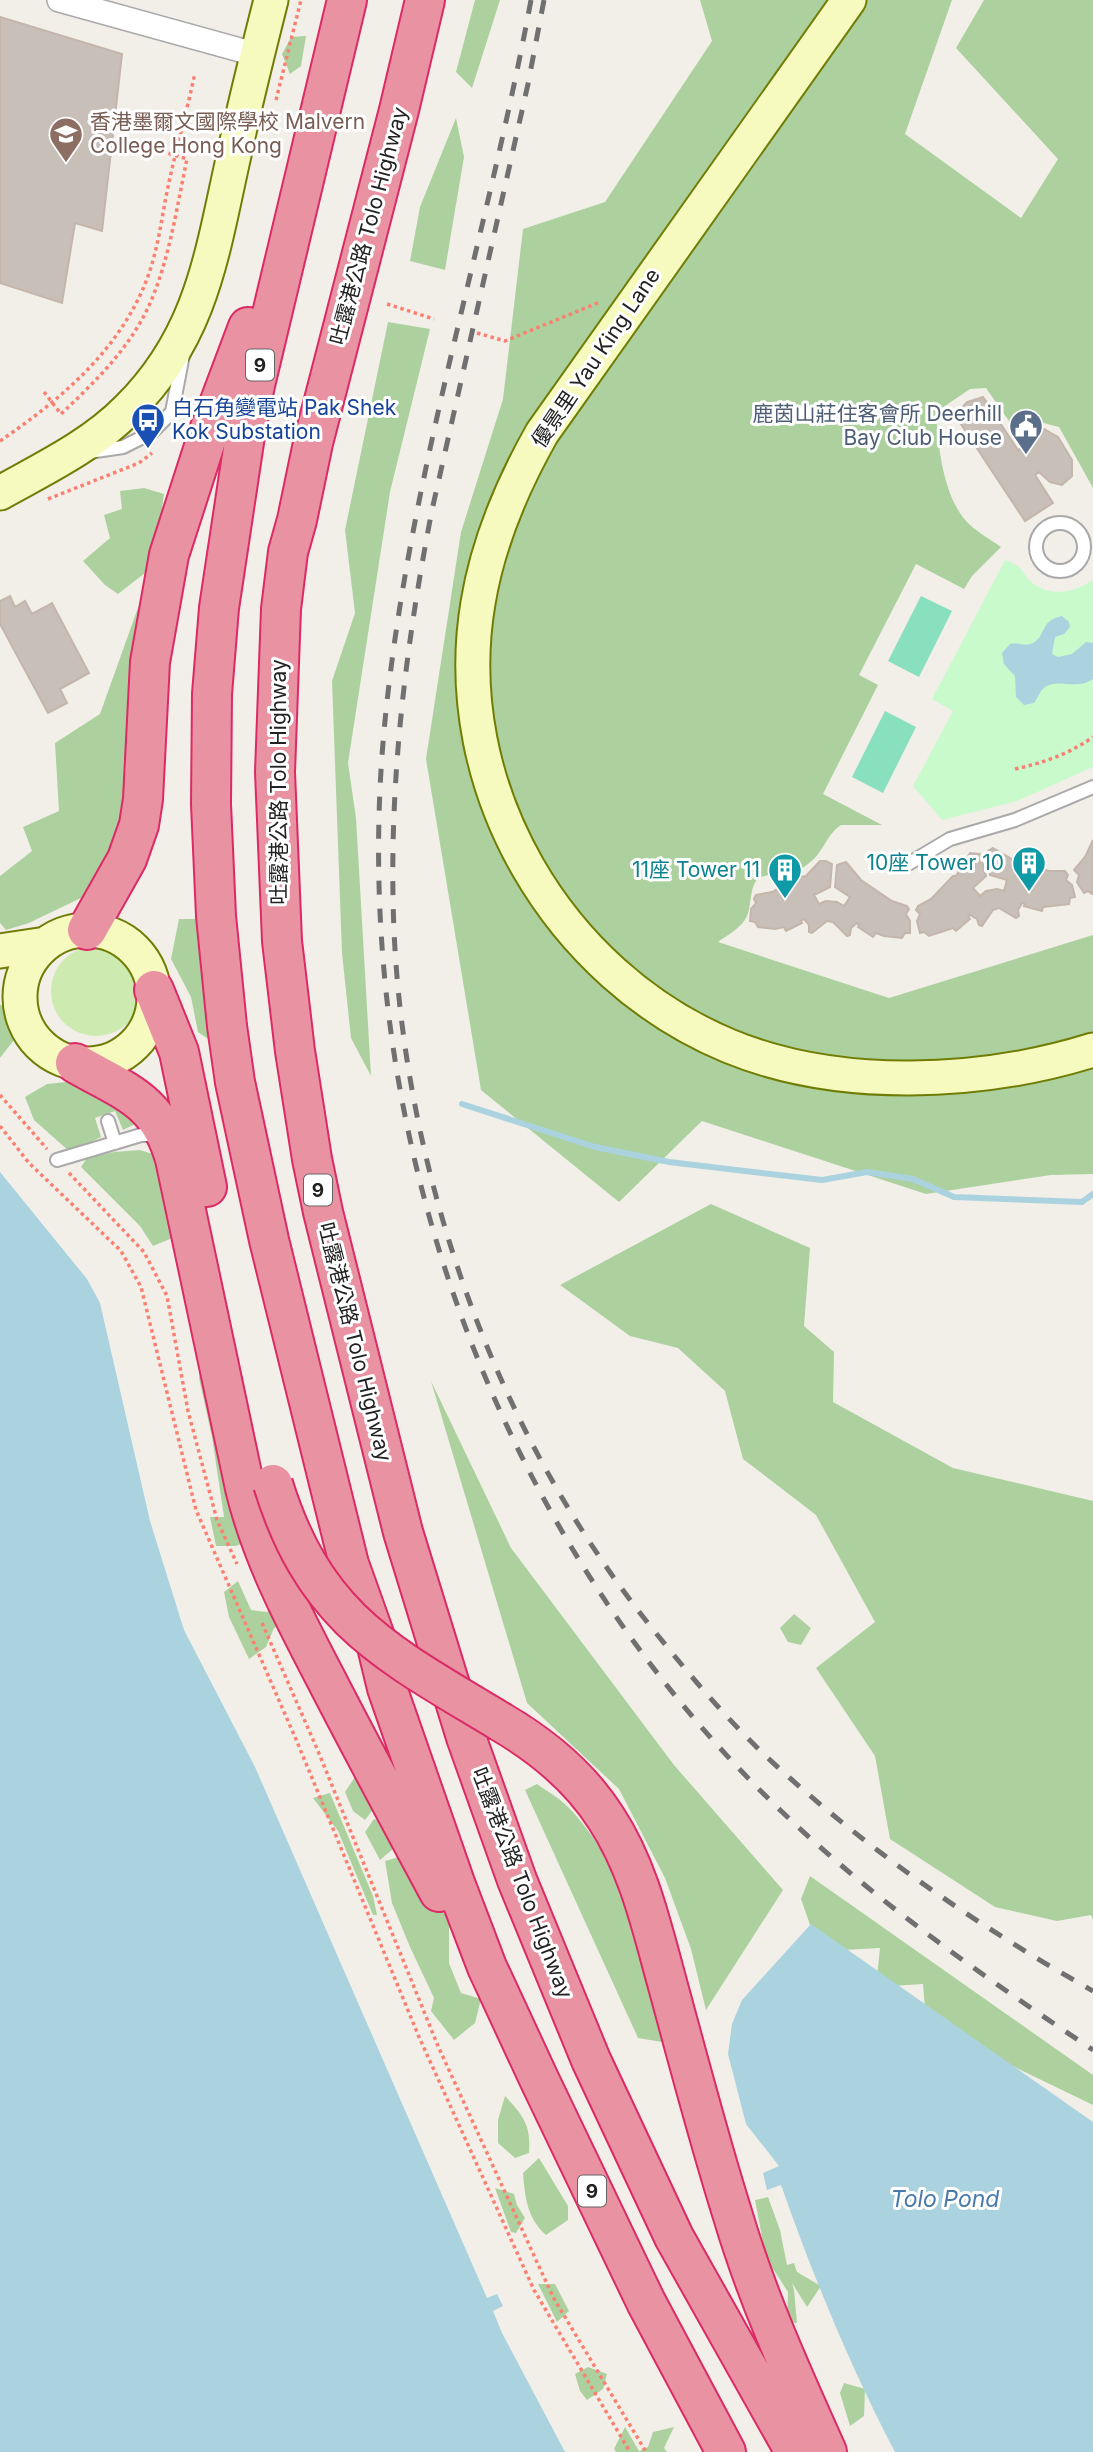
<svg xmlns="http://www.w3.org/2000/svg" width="1093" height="2452" viewBox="0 0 1093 2452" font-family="Inter,'Noto Sans TC',sans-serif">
	<rect width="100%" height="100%" fill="#f2efe9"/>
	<!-- grass -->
	<path fill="#cdebb0" d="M51 991a45 45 0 1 1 90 0a45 45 0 1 1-90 0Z"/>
	<!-- forest -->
	<path fill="#add19e" d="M475,0h25l-28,88 -16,-16z
		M700,0h252l-47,134 116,84 37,-59 -102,-111 28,-48h109v488l-34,-61 -23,-6 -18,13 -32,-46 -16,1 -34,23c2,33 7,88 34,113 9,8 21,15 31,22l-29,29 -8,13 -48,-25 -57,111 19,10 -55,109 59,31h-41c-16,10 -17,31 -39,43 -13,6 -39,4 -46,13 -7,10 -4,26 -10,37 -4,9 -20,18 -28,24l171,56 204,-63v239l-42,1 -125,19 -224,-73 -83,81 -138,-112 -55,-331 35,-227 42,-133 20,-170 82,-27 107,-161z
		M306,36l-5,30 -11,8 -8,-20 9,-17z
		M456,118l8,39 -19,113 -35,-9 10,-54z
		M388,322l42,7 -40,163 -42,271 8,55 15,258 -20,-38 -9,-85 -10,-272 23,-68 -10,-83z
		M144,488l20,6 -10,72 -36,28 -13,-9 -22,-24 27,-23 -6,-23 18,-6 -2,-18z
		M140,602l8,27 -23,142 -5,74 -37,52 -54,26 -23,7 -6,-7v-47l32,-25 -9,-24 36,-16 -4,-68 45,-29z
		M179,919h19l16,124 -16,-11 -7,-35 -20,-38z
		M0,1004l17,19 -3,17 -14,18z
		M85,1080l55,35 -5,9 -12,6 -8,-19 -20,7 6,19 -31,15 -36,-32 -9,-23 22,-13z
		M140,1150l22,7 15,79 -24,10 -13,-20 -59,-59 6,-9 27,-6z
		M711,1204l99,44 -6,78 30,26 -1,50 120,66 140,33v419l-2,-5 -34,6 -62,-14 -105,-68 -15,-83 -59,-88 59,-46 -59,-107 -73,-56 -18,-68 -47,-43 -48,-12 -70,-51z
		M206,1344l46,197 -17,5h-19l-6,-29h14l-12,-80 -13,-59z
		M431,1381l80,167 163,217 109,125 -77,120 -15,-61 -26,-71 -46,-89 -92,-86z
		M238,1581l13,29 16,2 16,-13 7,19 -16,10 -8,19 -17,12 -20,-42 -5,-25z
		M794,1614l17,14 -10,17 -13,-3 -8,-14z
		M355,1777h12l14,22 -16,21 -12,-9 -8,-19z
		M537,1784c10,7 22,14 31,23 60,61 77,156 100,236l-30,-5 -113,-248z
		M330,1793l43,103 4,19h-4l-35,-84 -25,-33z
		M374,1819l15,6 10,19 -19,16 -15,-28z
		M406,1855l43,66v42l12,30 20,6 -6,24 -21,17 -23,-29 3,-13 -24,-51 -18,-44 -7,-42z
		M810,1876l283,199v30l-101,-49 -67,-47 -2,-25 -47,3 4,-39 -37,2 -26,-5 -16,-46z
		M505,2096c19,20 26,30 24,57l-14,5 -17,-15v-23z
		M539,2158l29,48v14l-22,15c-19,-17 -21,-38 -23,-62z
		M495,2188l19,6 3,11 8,13 -9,15 -5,-1z
		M768,2197l12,33 7,35 7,-2 3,9 24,14 -14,21 -15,-24 2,7 3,33 -10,-1 1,-30 -22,-34 -11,-58z
		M538,2284h17l14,27 -12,11z
		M588,2367l19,7 -4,15 -16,11 -7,-9 -5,-17z
		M844,2383l21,6 -1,27 -14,10 -10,-33z
		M625,2427l14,24 9,-4 5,-15 21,-5 -10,21 3,4h-51l-2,-3z"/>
	<!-- park -->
	<path fill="#c8facc" d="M1005,560c5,2 11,4 15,8 4,4 6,10 10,13 20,17 43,12 63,-1v187l-76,34 -75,19 -29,-34 40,-75 -21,-12z"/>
	<!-- pitch -->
	<path fill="#88e0be" d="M921,596l31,15 -33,66 -31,-16z
		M885,711l31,16 -33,66 -31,-16z"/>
	<!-- water -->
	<path fill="#aad3df" d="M1062,616l7,6 1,5 -6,7 -9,3 -3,17 6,3 14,-3 14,-12 7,1v36c-17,12 -37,-2 -49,9 -5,4 -6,10 -10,15l-10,2 -8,-8 -1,-21 -11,-12 -2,-11 8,-9c7,-2 15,3 23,-1 14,-8 6,-22 29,-27z
		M0,1172l87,107 13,24 50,218 34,109 71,137 232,531 10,-4 6,12 -10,5 9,22 63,119h-565z
		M811,1924l282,198v330h-198c-45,-86 -82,-176 -114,-267l-14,5 -4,-17 16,-7 -33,-42 -18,-70 4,-30 10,-24z"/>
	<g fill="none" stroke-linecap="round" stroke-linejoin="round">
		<!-- stream -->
		<path stroke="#aad3df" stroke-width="6" d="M462,1104l133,43 74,15 153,18 45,-8 46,7 41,18 128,5 11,-8"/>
	</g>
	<!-- building -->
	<path fill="#c7bfb8" stroke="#c4b6ab" stroke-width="2" d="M0,17l122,37 -20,177 -27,-8 -13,80 -62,-20z
		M983,397l35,53 9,-6 5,-11 12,-4 14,8 14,23v16l-10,9 -12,-3 -11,-10 -4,3 18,28 -28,18 -70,-106 12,-13z
		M10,596l5,11 10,-6 7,13 20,-11 37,70 -29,16 7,14 -19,10 -48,-89v-23z
		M1093,840v54h-1l-4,-3 -4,2 -7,-11 2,-7 -5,-5 11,-13z
		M993,848l24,14 3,-1 29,10h16l3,4 -2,5 6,5 3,12 -5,1 -1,6 -26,3 -1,4 -18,-5 1,-2 -3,-1 -4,7 1,6 -3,2 -17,-10 -6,2 -11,16 -3,-1 -2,-6 -7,-4 -2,2 2,2 -14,12 -3,-3 -24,8 -5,-4 -4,1 -3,-12 3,-7 -4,-4 2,-4 13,-7 22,-23h3l14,-23 10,1 6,22 -13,12 7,8 6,-5 11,-2 7,2 3,-11 -17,-5 -5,-22z
		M820,861h6l6,3 -2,23 -16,8 5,9 7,-3 11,1 7,4 6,-9 -15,-10 2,-22 9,-3 15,18 31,21 15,5 2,3 -3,5 4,7v12h-5l-3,5 -18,-2 -8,-3 -3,4 -15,-10 1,-2 -2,-2 -6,5 -1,7 -3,1 -14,-14 -6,-1 -15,12 -3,-1v-7l-5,-6 -3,2 1,2 -16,8 -2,-4 -9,2 -17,-2 -3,-5 -5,-1 1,-12 5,-6 -2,-4 2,-4 16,-3 27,-15 7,-1z"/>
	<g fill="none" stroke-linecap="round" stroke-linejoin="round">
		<!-- lane casing -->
		<g stroke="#a9a9a9" stroke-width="16">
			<path id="lane" d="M89,452l34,-5 28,-14 21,-21 11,-57
				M1036 547a24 24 0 1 1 48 0a24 24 0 1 1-48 0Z
				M908,864l42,-25 65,-19 78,-33
				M108,1121l7,22
				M57,1160l84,-25h16"/>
		</g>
		<!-- street casing -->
		<g stroke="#a9a9a9" stroke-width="26">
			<path id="street" d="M59,0l199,55"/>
		</g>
		<!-- secondary casing -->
		<g stroke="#707d05" stroke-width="37">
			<path id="secondary" d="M849,0l-307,433c-30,53 -54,109 -64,170 -31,184 80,372 251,443 109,45 252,39 364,4
				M0,493c43,-24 93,-48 128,-84 75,-74 84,-157 106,-254 11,-52 24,-103 37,-155
				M20 997a67 67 0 1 1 134 0a67 67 0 1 1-134 0Z
				M0,951l46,-7"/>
		</g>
		<!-- highway casing -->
		<g stroke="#dc2a67" stroke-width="42">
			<path id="highway" d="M347,0l-92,385 -9,44 -27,179 -7,86 -1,110 5,112 11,110 8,56 34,158 80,324 25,70 13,54 68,195 32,84 52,112 107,223 80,150
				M425,0l-26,110 -86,333 -16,77 -9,32 -7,57 -6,163 7,169 13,110 17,108 11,53 80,320 63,205 51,143 74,180 83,177 121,215
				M87,930l40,-71 12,-34 4,-26 7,-137 19,-107 41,-127 38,-101
				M154,990l25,62 28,135
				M75,1063c50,29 83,36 100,96l70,329c16,67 49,130 81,191 37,72 75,142 113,213
				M501,1722c41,24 79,55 105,96 33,50 46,110 62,168 21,77 41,154 65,230 24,81 59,158 94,236"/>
		</g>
		<!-- path -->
		<path stroke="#fa8072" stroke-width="3.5" stroke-dasharray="3.5 3.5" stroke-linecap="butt" d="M276,100l25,-100
			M387,304l47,15
			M477,333l28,8 95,-39
			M44,392l17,22c35,-33 71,-68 90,-113 19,-45 26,-95 36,-142l-26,-8
			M0,441c57,-39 113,-85 142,-150 16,-35 19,-72 27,-109 8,-36 18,-72 26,-109
			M48,499l91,-36 13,-10
			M1015,769c28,-6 54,-15 78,-32
			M0,1095l47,54
			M0,1126l29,37 92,88 20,36 55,223 102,234 121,293 115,253 96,162
			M69,1173l75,79 23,44 21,115 29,109 20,44
			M262,1623l56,128 120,295 115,251 93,155"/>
		<!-- lane -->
		<use href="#lane" stroke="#fff" stroke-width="12"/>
		<!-- street -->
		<use href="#street" stroke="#fff" stroke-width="23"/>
		<!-- secondary -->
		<use href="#secondary" stroke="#f7fabf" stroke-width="33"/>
		<!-- highway -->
		<use href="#highway" stroke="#e892a2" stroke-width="38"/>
		<!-- rail -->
		<path stroke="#707070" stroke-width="5" stroke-dasharray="14 14" stroke-linecap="butt" d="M531,0c-44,237 -120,471 -145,711 -43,400 102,817 392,1097 96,93 205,168 315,242
			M544,0l-16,84 -96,426c-27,139 -44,279 -38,421 10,218 83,447 207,628 26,39 56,76 86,112 32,38 66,75 104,108 92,82 194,151 302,212"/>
		<!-- highway-bridge casing -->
		<g stroke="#dc2a67" stroke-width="42" stroke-linecap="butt">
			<path id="highway-bridge" d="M273,1484c42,136 114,169 228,238"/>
		</g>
		<!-- highway-bridge -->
		<use href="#highway-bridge" stroke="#e892a2" stroke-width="38"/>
	</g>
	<!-- icons -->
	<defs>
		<g id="school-pin" transform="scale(1.75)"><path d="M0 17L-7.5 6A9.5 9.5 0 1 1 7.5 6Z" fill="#8d6e63" stroke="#fff"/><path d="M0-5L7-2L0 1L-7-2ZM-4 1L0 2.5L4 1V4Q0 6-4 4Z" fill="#fff"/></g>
		<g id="bus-pin" transform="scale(1.75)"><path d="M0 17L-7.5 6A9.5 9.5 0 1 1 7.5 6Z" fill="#1a4fb4" stroke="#fff"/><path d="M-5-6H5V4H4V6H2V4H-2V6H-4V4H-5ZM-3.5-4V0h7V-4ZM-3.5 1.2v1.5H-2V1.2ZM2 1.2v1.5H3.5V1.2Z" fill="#fff"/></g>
		<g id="civic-pin" transform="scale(1.75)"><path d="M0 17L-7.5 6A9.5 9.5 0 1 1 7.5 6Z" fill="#5c6f8a" stroke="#fff"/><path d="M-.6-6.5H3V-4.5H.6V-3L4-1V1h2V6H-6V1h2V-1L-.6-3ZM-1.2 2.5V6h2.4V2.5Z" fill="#fff"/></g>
		<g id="building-pin" transform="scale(1.75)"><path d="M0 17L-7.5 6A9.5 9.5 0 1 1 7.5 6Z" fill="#0f9aa8" stroke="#fff"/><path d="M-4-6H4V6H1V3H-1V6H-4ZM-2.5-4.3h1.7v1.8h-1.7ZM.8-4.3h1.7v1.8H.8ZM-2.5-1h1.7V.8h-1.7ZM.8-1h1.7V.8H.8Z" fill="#fff"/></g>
	</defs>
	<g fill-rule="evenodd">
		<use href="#school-pin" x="66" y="134"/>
		<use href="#bus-pin" x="148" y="420"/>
		<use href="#civic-pin" x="1026" y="426"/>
		<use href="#building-pin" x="1029" y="863"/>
		<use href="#building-pin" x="785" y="870"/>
	</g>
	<g text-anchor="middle" stroke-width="6" stroke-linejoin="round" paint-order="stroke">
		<!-- shield labels -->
		<g fill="#fff" stroke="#646464" stroke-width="2">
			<rect x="246" y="349.5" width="28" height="31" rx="5"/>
			<rect x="304" y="1174.5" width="28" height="31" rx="5"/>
			<rect x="578" y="2175.5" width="28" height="31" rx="5"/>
		</g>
		<g font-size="19" font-weight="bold" fill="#222">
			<text x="260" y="372">9</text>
			<text x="318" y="1197">9</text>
			<text x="592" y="2198">9</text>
		</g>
		<!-- education labels -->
		<g font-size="21" fill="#785e54" stroke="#fff" text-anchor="start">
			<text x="90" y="129">香港墨爾文國際學校 Malvern<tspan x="90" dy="24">College Hong Kong</tspan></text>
		</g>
		<!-- street labels -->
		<g font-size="21" fill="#222" stroke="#fff">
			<text transform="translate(369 226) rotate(-75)" y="7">吐露港公路 Tolo Highway</text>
			<text transform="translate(596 358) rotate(-56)" y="7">優景里 Yau King Lane</text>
			<text transform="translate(279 782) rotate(-90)" y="7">吐露港公路 Tolo Highway</text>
			<text transform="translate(355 1342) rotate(76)" y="7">吐露港公路 Tolo Highway</text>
			<text transform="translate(522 1883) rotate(69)" y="7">吐露港公路 Tolo Highway</text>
		</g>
		<!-- transit labels -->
		<g font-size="21" fill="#164399" stroke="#fff" text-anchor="start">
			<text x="172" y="415">白石角變電站 Pak Shek<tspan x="172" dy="24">Kok Substation</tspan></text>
		</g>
		<!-- service labels -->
		<g font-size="21" fill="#4e5e75" stroke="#fff" text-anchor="end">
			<text x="1002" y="421">鹿茵山莊住客會所 Deerhill<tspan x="1002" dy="24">Bay Club House</tspan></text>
		</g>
		<!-- culture labels -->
		<g font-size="21" fill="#0d838f" stroke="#fff" text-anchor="end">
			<text x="1004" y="870">10座 Tower 10</text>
			<text x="760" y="877">11座 Tower 11</text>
		</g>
		<!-- water labels -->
		<g font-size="23" font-style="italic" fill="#4a7aab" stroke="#fff">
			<text x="945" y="2207">Tolo Pond</text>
		</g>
	</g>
</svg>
